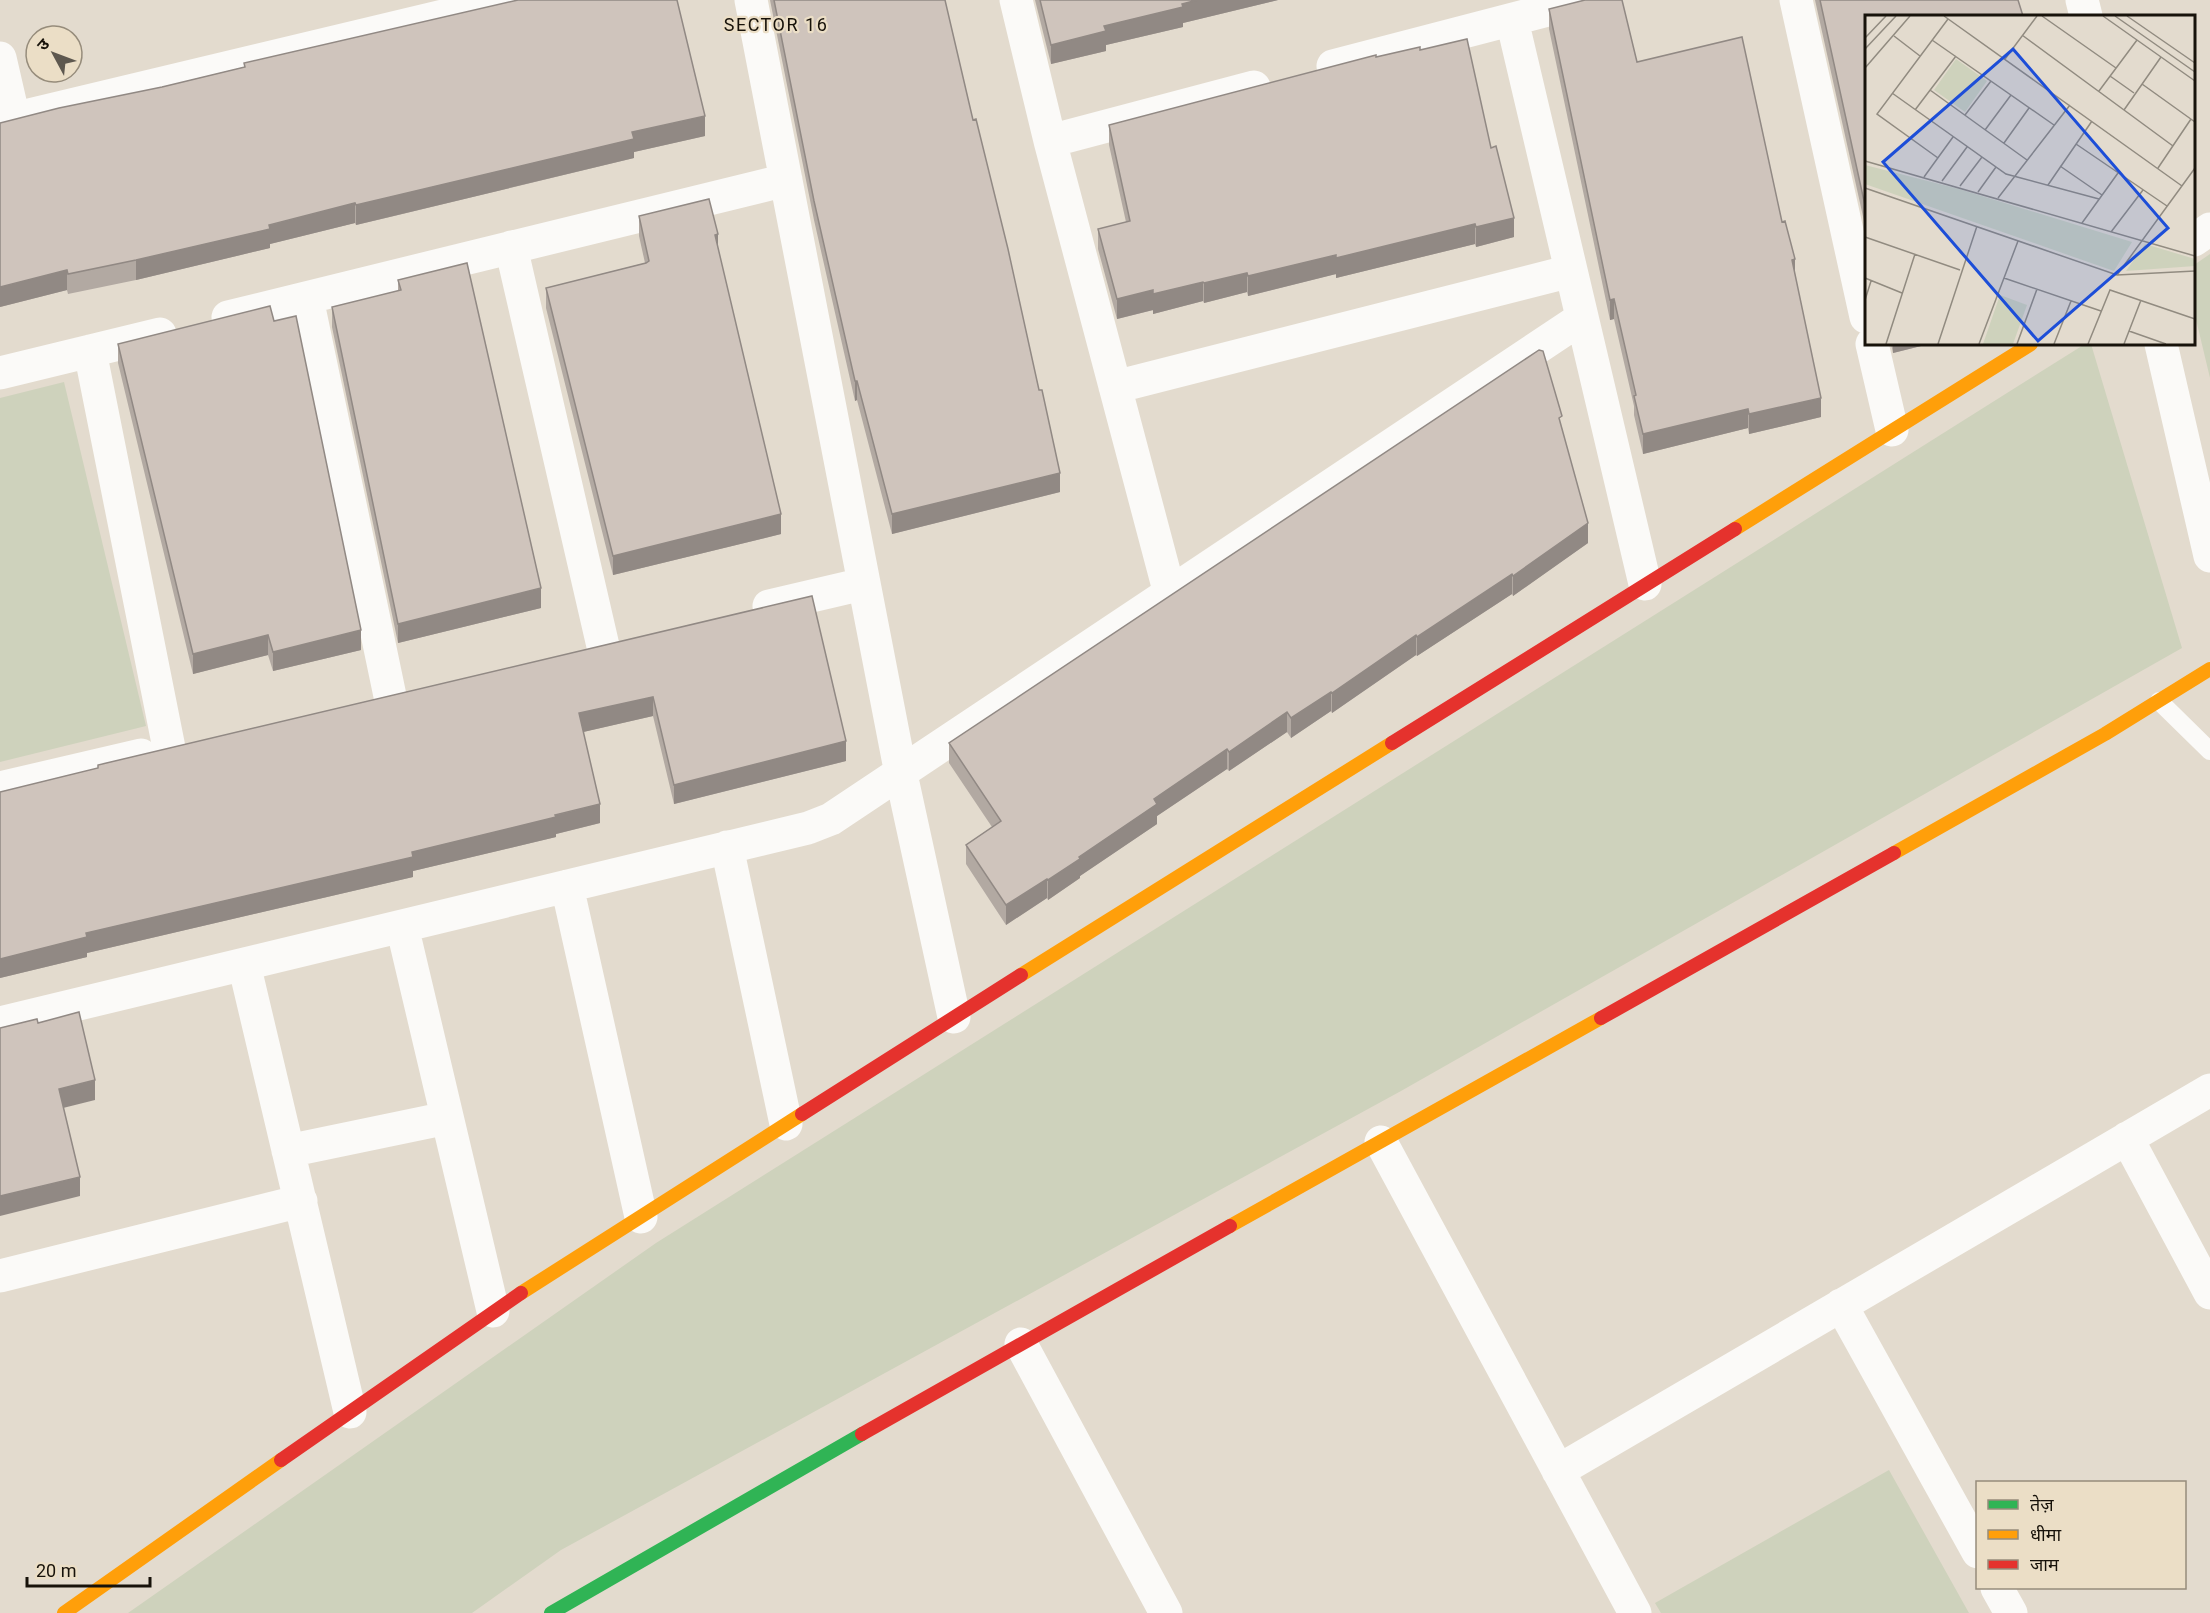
<svg xmlns="http://www.w3.org/2000/svg" width="2210" height="1613" viewBox="0 0 2210 1613" font-family="Roboto,'Noto Sans Devanagari',sans-serif">
	<rect width="100%" height="100%" fill="#e3dbce"/>
	<!-- green -->
	<path fill="#ced2bc" d="M2210,254v124l-16,-67v-46z
		M2085,344h6l91,304 -781,443 -840,459 -89,63h-344l528,-370z
		M64,382l82,344 -146,36v-364z
		M1889,1470l80,143h-308l-6,-10z"/>
	<g fill="none" stroke-linecap="round" stroke-linejoin="round">
		<!-- lane -->
		<path stroke="#fbfaf8" stroke-width="18" d="M2159,701l51,50"/>
		<!-- street -->
		<path stroke="#fbfaf8" stroke-width="33" d="M751,0l150,774 53,243
			M1016,0l34,141 120,453
			M1796,0l70,317
			M2082,0l4,16
			M1512,20l133,564
			M0,58l14,61
			M1333,66l253,-66
			M0,122l510,-122
			M1050,141l204,-54
			M2194,240l16,-11
			M511,247l92,399
			M307,298l83,398
			M228,317l558,-137
			M1872,344l20,86
			M2161,344l49,212
			M90,351l79,397
			M0,373l160,-39
			M1115,387l456,-116
			M769,606l94,-22
			M0,788l141,-33
			M727,847l59,277
			M567,886l74,331
			M402,926l91,385
			M244,964l106,448
			M0,1023l808,-195 23,-9 751,-501
			M2127,1138l83,155
			M1381,1142l254,471
			M288,1151l159,-33
			M0,1276l301,-75
			M1841,1305l137,247
			M1021,1344l145,269
			M1558,1471l652,-381
			M1997,1588l14,25"/>
		<!-- fast -->
		<path stroke="#30b455" stroke-width="14" d="M551,1613l311,-179"/>
		<!-- slow -->
		<path stroke="#ff9f0a" stroke-width="14" d="M1735,529l296,-185
			M1894,853l211,-119 105,-65
			M1021,975l371,-232
			M1230,1226l371,-208
			M521,1293l281,-179
			M64,1613l217,-153"/>
		<!-- jam -->
		<path stroke="#e5322d" stroke-width="14" d="M1392,743l343,-214
			M1601,1018l293,-165
			M802,1114l219,-139
			M862,1434l368,-208
			M281,1460l240,-167"/>
	</g>
	<!-- wall -->
	<path fill="#b2a9a2" d="M770,0h175l115,492 -168,42 -35,-134 -2,1 -41,-181z
		M1035,0h243l-95,23v4l-77,18v6l-55,13z
		M1815,0h203l-152,16v214z
		M1549,9l88,53 145,160 13,52 26,143 -72,17 -1,-6 -105,26 -9,-39v-9l-20,-87 -4,1 -61,-291z
		M1376,57l115,91 23,89 -38,10 -1,-3 -139,34v-4l-88,22 -1,-4 -43,11 -1,-2 -50,13v-4l-36,9 -19,-70v-20l28,-7 -17,-77v-20z
		M244,63l461,73 -71,16v6l-244,59 -34,8 -1,-2 -85,21v4l-134,32 -68,14 -1,-4 -67,17 162,-220 82,-20z
		M639,216l79,32 63,286 -168,41 -67,-267v-20l99,-25 -6,-27z
		M398,280l143,328 -143,35 -66,-316v-20l66,-16z
		M274,321l87,329 -88,21 -5,-16 -75,19 -75,-311v-19z
		M1891,344h38l-36,9z
		M1562,428l26,115 -75,53 -1,-2 -95,62 -1,-1 -84,58 -1,-2 -40,27 -4,-6 -58,39 -2,-2 -70,47v8l-77,52v2l-32,22 -1,-2 -41,27 -40,-61v-19l26,-18 -43,-64v-20z
		M812,596l34,165 -172,43 -21,-88 -70,16 17,91 -44,11v3l-143,34v6l-326,76v4l-87,21v-186l98,-24v-3z"/>
	<!-- shaded-wall -->
	<path fill="#918984" d="M1197,0h81l-95,23v4l-77,18v6l-55,13v-19l53,-19z
		M705,116v20l-71,16v6l-278,67v-20l276,-73z
		M355,203v20l-85,21v4l-134,32v-20z
		M1514,218v19l-38,10v-20z
		M1475,224v20l-139,34v-20z
		M718,234v20l-3,-19z
		M1336,255v19l-88,22v-20z
		M1795,259v20l-3,-19z
		M67,270v20l-67,17v-20z
		M1247,273v19l-43,11v-20z
		M1203,282v19l-50,13v-20z
		M1153,290v20l-36,9v-20z
		M1614,299v20l-4,1v-20z
		M1893,344h36l-36,9z
		M855,381h2v19l-2,1z
		M1821,398v19l-72,17v-20z
		M1748,409v19l-105,26v-20z
		M1060,473v19l-168,42v-20z
		M781,514v20l-168,41v-19z
		M1588,523v20l-75,53v-20z
		M1512,574v20l-95,62v-19z
		M541,588v20l-143,35v-19z
		M361,630v20l-88,21v-19z
		M268,635v20l-75,19v-20z
		M1416,635v20l-84,58v-20z
		M1331,692v19l-40,27v-20z
		M653,697v19l-74,17v-20z
		M1287,712v20l-58,39v-19z
		M846,741v20l-172,43v-19z
		M1227,749v20l-70,47v8l-77,52v2l-32,22v-20l31,-23 75,-58z
		M600,804v19l-44,11v3l-143,34v6l-326,76v4l-87,21v-19l86,-26 326,-81z
		M1047,879v19l-41,27v-20z
		M95,1080v20l-36,9v-20z
		M80,1177v19l-80,20v-20z"/>
	<!-- building -->
	<path fill="#cfc4bc" stroke="#918984" stroke-width="1.5" d="M518,0h159l28,116 -73,16 2,7 -244,58 -34,8 -1,-2 -86,22 1,4 -134,31 -68,14 -1,-4 -67,17v-164l59,-15 103,-21 83,-20 -1,-4z
		M774,0h171l28,120 3,-1 32,130 31,141h3l18,83 -168,41 -35,-133h-2l-41,-180z
		M1040,0h157l-15,4 1,3 -79,19 2,5 -55,14z
		M1585,0h37l15,62 105,-25 40,185 3,-1 10,38 -3,1 29,138 -72,16 -1,-5 -105,25 -9,-38 2,-1 -22,-96 -4,1 -61,-291z
		M1820,0h198l5,16h-157v194z
		M1467,39l24,109 5,-2 18,72 -38,9 -1,-3 -139,34v-3l-88,21 -1,-3 -43,10 -1,-1 -50,12v-4l-36,9 -19,-70 32,-8 -21,-96 267,-70v2l44,-10v3z
		M709,199l9,35 -3,1 66,279 -168,42 -67,-268 100,-25 3,-2 -10,-45z
		M467,263l74,325 -143,36 -66,-317 69,-17 -3,-10z
		M270,306l4,15 22,-5 65,314 -88,22 -5,-17 -75,19 -75,-310z
		M1539,350l4,1 19,65 -3,2 29,105 -75,53 -1,-2 -95,63 -1,-2 -84,58 -1,-1 -40,26 -4,-6 -58,40 -2,-3 -73,50 3,5 -78,53 1,2 -32,21 -1,-1 -41,26 -40,-60 35,-24 -52,-78z
		M812,596l34,145 -172,44 -21,-88 -74,16 21,91 -45,11 1,2 -144,35 1,5 -327,76 1,4 -87,22v-167l98,-24v-3z
		M79,1012l16,68 -36,9 21,88 -80,19v-168l37,-9 1,4z"/>
	<g text-anchor="middle" stroke-width="4.5" stroke-linejoin="round" paint-order="stroke">
		<!-- neighbourhood labels -->
		<g font-size="18" letter-spacing="1.5" fill="#17120a" stroke="#ebdec6">
			<text x="776" y="31">SECTOR 16</text>
		</g>
	</g>
	<!-- overview -->
	<g transform="translate(1865 15)">
		<rect width="330" height="330" fill="#e3dbce"/>
		<path d="M91,44l31,22 -22,31 -31,-22zM0,150l94,24 173,53 -18,29 -249,-87zM280,229l50,15v7l-69,5zM135,280l27,10 -14,39h-30z" fill="#ced2bc"/>
		<path fill="none" stroke="#918b80" stroke-width="1.5" d="M79,1l238,170M177,1l74,52M238,1l92,65M250,1l80,56M262,1l68,47M157,20l151,111M29,21l26,20M0,23l21,-22M67,25l122,85M0,34l31,-33M140,44l32,-43M0,53l45,-52M245,61l24,17M277,69l53,38M65,75l97,70M234,76l38,-51M27,78l114,81 93,25M50,95l41,-54M259,95l37,-53M100,100l26,-34M120,115l26,-35M139,128l25,-35M211,129l91,62M73,143l-61,-44 71,-95M0,146l330,95M195,151l42,29M293,153l33,-49M59,162l29,-40M77,166l25,-34M183,170l44,-64M95,171l22,-29M0,173l252,87 78,-4M113,177l18,-25M133,183l72,-93M217,208l36,-50M246,217l32,-42M0,222l95,33M252,260l78,-107M0,263l37,15M139,263l97,33M0,285l6,-19M264,316l37,13M21,329l29,-90M73,329l39,-118M114,329l39,-103M152,329l20,-55M189,329l17,-43M223,329l22,-54 85,29M259,329l17,-44"/>
		<path fill="#1d4ed8" fill-opacity="0.15" stroke="#1d4ed8" stroke-width="3" d="M148,34l155,179 -130,113 -155,-179z"/>
		<rect width="330" height="330" fill="none" stroke="#17120a" stroke-width="3"/>
	</g>
	<!-- legend -->
	<rect x="1976" y="1481" width="210" height="108" fill="#ebdec6" stroke="#968c7b" stroke-width="1.5"/>
	<rect x="1988" y="1500" width="30" height="9" fill="#30b455" stroke="#968c7b" stroke-width="1.5"/>
	<text x="2030" y="1511" font-size="18" fill="#17120a">तेज़</text>
	<rect x="1988" y="1530" width="30" height="9" fill="#ff9f0a" stroke="#968c7b" stroke-width="1.5"/>
	<text x="2030" y="1541" font-size="18" fill="#17120a">धीमा</text>
	<rect x="1988" y="1560" width="30" height="9" fill="#e5322d" stroke="#968c7b" stroke-width="1.5"/>
	<text x="2030" y="1571" font-size="18" fill="#17120a">जाम</text>
	<!-- north arrow -->
	<g transform="translate(54 54) rotate(311)"><circle r="28" fill="#ebdec6" stroke="#968c7b" stroke-width="1.5"/>
	<path d="M0-4.5L10 22L0 15L-10 22Z" fill="#5e584f"/>
	<text y="-9" font-size="16" font-weight="bold" text-anchor="middle" fill="#17120a">उ</text>
	</g>
	<!-- scale -->
	<path d="M27 1577v9h123v-9" fill="none" stroke="#17120a" stroke-width="3"/>
	<text x="36" y="1577" font-size="18" fill="#17120a" stroke="#ebdec6" stroke-width="4.5" paint-order="stroke">20 m</text>
</svg>
